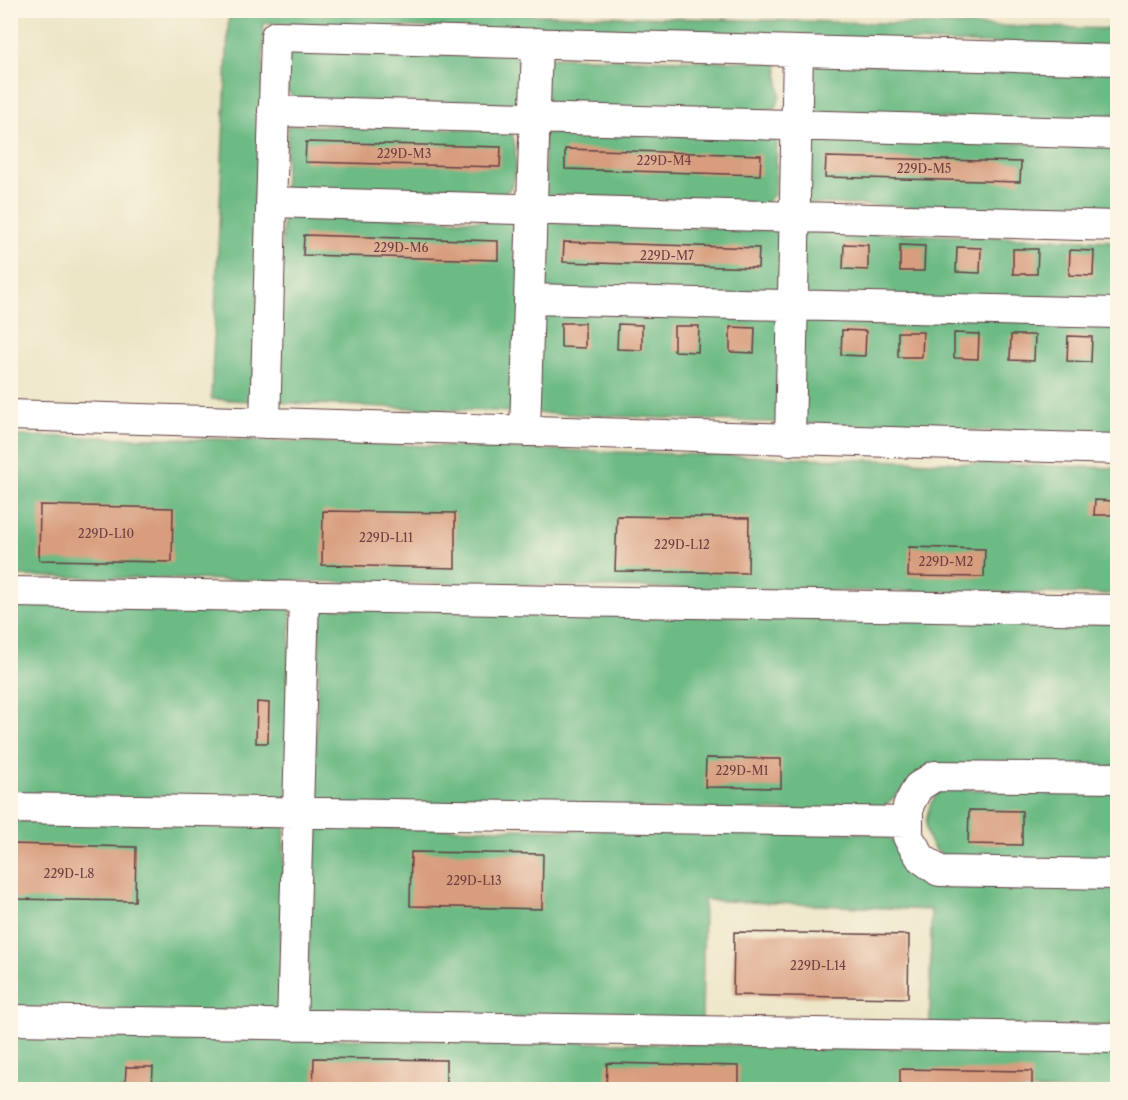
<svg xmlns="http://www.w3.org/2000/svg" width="1128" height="1100" viewBox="0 0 1128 1100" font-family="'Libre Caslon Text',serif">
	<rect width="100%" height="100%" fill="#fcf5e5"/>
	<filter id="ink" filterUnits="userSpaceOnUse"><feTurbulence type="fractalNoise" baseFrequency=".0167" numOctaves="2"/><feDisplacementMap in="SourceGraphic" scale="12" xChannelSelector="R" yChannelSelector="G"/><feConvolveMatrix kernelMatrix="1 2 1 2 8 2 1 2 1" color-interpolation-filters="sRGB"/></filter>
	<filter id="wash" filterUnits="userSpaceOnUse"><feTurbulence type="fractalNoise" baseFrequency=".008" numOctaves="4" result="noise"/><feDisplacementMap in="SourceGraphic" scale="24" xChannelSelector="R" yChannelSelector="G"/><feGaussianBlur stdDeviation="1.35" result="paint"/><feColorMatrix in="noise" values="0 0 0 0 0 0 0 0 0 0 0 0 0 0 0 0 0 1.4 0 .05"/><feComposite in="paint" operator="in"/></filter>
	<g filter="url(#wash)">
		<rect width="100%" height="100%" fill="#ece5c6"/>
		<!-- forest -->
		<path fill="#6cba84" stroke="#5b6c58" stroke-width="1.5" d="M229,11h161l727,18v18l-853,-24 -8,373 -5,5 -40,-2z
			M286,49l228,2c12,14 8,33 5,50l-4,4 -220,-6 -8,-9z
			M542,57l235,5 3,33 -3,11 -13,6 -216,-6z
			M811,63l306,7v53l-307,-8z
			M288,125l222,5c7,12 8,46 1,57 -3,4 -7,7 -11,10l-216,-7z
			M544,133l229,4 4,6 -2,51 -11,10 -219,-9z
			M808,138l309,7v70l-311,-12z
			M283,214l834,27 1,193 -3,2 -829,-33 -9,-2z
			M11,436l202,3 904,29v120l-9,6 -324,-4 -773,-14z
			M11,602l280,5 -4,197 -276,-2z
			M320,608l793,15 4,4 1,139 -213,21 -27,25 -564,-7z
			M942,789l175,3v70l-168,-3c-5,-4 -12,-7 -16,-12 -13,-18 -6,-45 9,-58z
			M11,821l274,4 -6,188 -268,-4z
			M314,827l570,6 56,51 170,5 5,2 2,6 -1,125 -12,5 -174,-1 1,-116 -227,-10 -2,122 -395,-8 3,-127z
			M11,1036l438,4 669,12 -1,38h-1106z"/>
		<g id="blocks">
			<!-- building -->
			<path fill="#d89d7e" d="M306,142l195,5 -1,20 -195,-5z
				M565,149l196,6 -1,20 -195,-6z
				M826,157l195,5 -1,20 -195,-5z
				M304,235l194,6v19l-195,-5z
				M564,242l195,6 -1,20 -195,-6z
				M844,244l24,1v25l-25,-1z
				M900,245l25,1 -1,25h-24z
				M957,247l24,1 -1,25 -24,-1z
				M1013,249h25l-1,25h-24z
				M1070,250l24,1 -1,25 -24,-1z
				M561,323h24v25l-24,-1z
				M618,324l24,1v25l-25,-1z
				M674,326h25l-1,26 -24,-1z
				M730,327l25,1 -1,25 -24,-1z
				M842,330l24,1 -1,25 -24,-1z
				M898,332h25l-1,25h-24z
				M954,333l25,1 -1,25 -24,-1z
				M1011,335h24l-1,26 -24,-1z
				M1068,336l24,1 -1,25 -24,-1z
				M1095,500l18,1 -1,14h-18z
				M40,505l133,3 -1,54 -133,-2z
				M323,511l132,2v55l-133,-3z
				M617,516l132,2 -1,55 -133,-2z
				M909,547l76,2 -1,28 -76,-1z
				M257,702l12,1 -1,40h-12z
				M706,758l75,1v29l-76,-1z
				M969,810l53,1v34l-54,-1z
				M10,844l126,3 -1,54 -125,-2z
				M411,852l132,2 -1,55 -132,-3z
				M734,932l175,3 -1,63 -175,-3z
				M314,1058l132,2v30h-133z
				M607,1063l132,3v24h-133z
				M126,1067h27l-1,23h-27z
				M900,1069l132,2v19h-132z"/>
		</g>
	</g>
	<g filter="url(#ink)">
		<use href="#blocks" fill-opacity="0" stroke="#623d42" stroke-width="1.5"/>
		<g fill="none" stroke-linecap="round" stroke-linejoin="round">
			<!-- minor casing -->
			<g stroke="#623d42" stroke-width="32">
				<path id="minor" d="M273,111l845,23
					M271,202l847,24
					M530,299l588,14
					M10,415l1108,34
					M265,423l11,-387 842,24
					M525,431l12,-388
					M790,440l8,-389
					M10,592l1108,18
					M1118,778l-183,-2 -17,11 -10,19v31l13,21 18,13 179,3
					M10,808l898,14
					M10,1020l1108,18
					M292,1025l12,-428"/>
			</g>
			<!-- minor -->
			<use href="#minor" stroke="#fff" stroke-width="30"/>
		</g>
	</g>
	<g text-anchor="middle" stroke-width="5" stroke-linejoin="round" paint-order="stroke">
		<!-- number labels -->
		<g font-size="12" fill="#6e3e40">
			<text x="404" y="158">229D-M3</text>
			<text x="664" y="165">229D-M4</text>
			<text x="924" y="173">229D-M5</text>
			<text x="401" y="252">229D-M6</text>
			<text x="667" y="260">229D-M7</text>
			<text x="106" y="538">229D-L10</text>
			<text x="386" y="542">229D-L11</text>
			<text x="682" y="549">229D-L12</text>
			<text x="946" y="566">229D-M2</text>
			<text x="742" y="775">229D-M1</text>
			<text x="69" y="878">229D-L8</text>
			<text x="474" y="885">229D-L13</text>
			<text x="818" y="970">229D-L14</text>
		</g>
	</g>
	<!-- margin -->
	<rect width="1128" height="1100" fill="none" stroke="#fcf5e5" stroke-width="36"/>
</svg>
